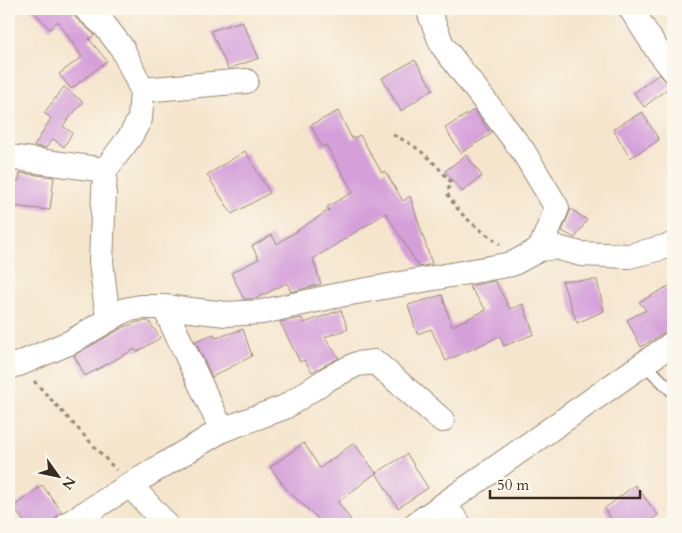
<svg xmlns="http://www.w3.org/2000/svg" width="682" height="533" viewBox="0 0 682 533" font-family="Cardo,serif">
	<rect width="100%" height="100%" fill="#fbf7ec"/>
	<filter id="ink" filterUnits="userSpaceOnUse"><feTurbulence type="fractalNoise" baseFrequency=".02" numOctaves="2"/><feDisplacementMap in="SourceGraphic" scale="10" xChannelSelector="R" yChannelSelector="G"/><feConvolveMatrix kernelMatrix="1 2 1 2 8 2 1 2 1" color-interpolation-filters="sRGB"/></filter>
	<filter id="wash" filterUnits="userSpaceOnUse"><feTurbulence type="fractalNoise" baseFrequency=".0096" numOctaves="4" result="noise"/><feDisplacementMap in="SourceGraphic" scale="20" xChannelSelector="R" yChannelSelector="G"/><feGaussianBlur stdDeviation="1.12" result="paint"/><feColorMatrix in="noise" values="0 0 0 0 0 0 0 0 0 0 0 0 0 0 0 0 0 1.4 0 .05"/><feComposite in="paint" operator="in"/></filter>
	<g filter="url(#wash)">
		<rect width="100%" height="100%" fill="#f5e5cd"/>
		<g id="blocks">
			<!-- building -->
			<path fill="#d5a0da" d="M31,9h42v5l4,5 18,16 -6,4 18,22 -36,28 -12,-15 23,-17 -24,-36 -8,8z
				M242,21l17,37 -31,11 -17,-38z
				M415,60l18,29 -32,22 -19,-33z
				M659,74l8,8 6,2 -29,23 -10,-14z
				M64,87l19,15 -20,24 9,7 -8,14 -11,-8 -7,9 -12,-2 17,-28 -7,-5z
				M474,110l17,24 -30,19 -16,-25z
				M338,111l14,28 8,-4 22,38 3,-2 18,30 7,-5 22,68 -13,3 -33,-54 -73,46 8,25 -30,8 -4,-9 -32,16h-11l-13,-26 28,-14 -7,-13 20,-11 5,9 52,-34 -2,-3 26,-15 -27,-47 -4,2 -11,-22z
				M642,112l17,28 -29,18 -17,-29z
				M245,151l25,42 -38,21 -25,-39z
				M466,155l16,21 -20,16 -17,-21z
				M20,173l34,4 -4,33 -41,-4v-27l10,2z
				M571,209l16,11 -12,18 -13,-7z
				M597,280l7,31 -27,12 -15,-42z
				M495,281l15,28 13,-5 11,30 -30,12 -4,-10 -54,25 -15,-32 -14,5 -9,-29 34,-10 10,31 34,-16 -17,-24z
				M673,284v43l-32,20 -14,-27 19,-10 -7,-8z
				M341,310l7,19 -23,8 14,21 -27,14 -8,-12 -4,2 -20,-40 22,-4 2,5z
				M149,321l11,17 -23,14 -2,-3 -50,27 -11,-21 50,-28 14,-5z
				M243,329l9,27 -40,21 -17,-36 19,-7 2,4z
				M304,443l16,25 34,-25 22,30 -38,29 13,18 -10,4h-17l-37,-34 -17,-23z
				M407,454l21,34 -30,20 -22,-35z
				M42,485l20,27 -6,5 -3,7h-27l-13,-17z
				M635,485l23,30 -12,9h-31l-11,-15z"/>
		</g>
	</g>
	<g filter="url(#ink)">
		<use href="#blocks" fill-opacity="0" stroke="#988876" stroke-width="1"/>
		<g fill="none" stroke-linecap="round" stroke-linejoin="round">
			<!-- service casing -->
			<g stroke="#988876" stroke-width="14">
				<path id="service" d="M644,364l29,28"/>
			</g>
			<!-- minor casing -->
			<g stroke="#988876" stroke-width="26">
				<path id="minor" d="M86,9l19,17 17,22 20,42 -2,29 -10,18 -25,33
					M428,9l14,36 81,106 34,57 -17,41
					M631,9l25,39 17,22
					M142,90l104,-9
					M9,157l96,13 -4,92 7,57
					M164,307l58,123
					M9,366l10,-2 52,-22 54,-32 16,-3h23l62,7 36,-2 77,-17 173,-31 28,-15 14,-2 27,7 48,2 44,-11
					M130,485l36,39
					M444,505l15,19
					M68,524l62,-39 92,-55 63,-23 44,-29 28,-14 18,-2 67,58
					M416,524l257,-181"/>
			</g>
			<!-- path -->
			<path stroke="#988876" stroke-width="3" stroke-dasharray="4 4" stroke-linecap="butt" d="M393,135c27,12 39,25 58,47l-4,11c12,23 32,36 53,51
				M34,381l82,89"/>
			<!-- service -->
			<use href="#service" stroke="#fff" stroke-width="11"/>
			<!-- minor -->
			<use href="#minor" stroke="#fff" stroke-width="24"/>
		</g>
	</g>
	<!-- margin -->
	<rect width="682" height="533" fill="none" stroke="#fbf7ec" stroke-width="30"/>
	<!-- north arrow -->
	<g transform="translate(58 476) rotate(123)" stroke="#fbf7ec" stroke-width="4" paint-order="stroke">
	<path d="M0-4L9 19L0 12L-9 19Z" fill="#3b2a1e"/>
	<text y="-8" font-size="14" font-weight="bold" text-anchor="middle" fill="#3b2a1e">N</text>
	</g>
	<!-- scale -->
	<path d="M490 490v8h150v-8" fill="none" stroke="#3b2a1e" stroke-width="2.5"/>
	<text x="497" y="490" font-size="15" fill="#3b2a1e" stroke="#fbf7ec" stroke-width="4" paint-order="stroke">50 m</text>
</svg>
